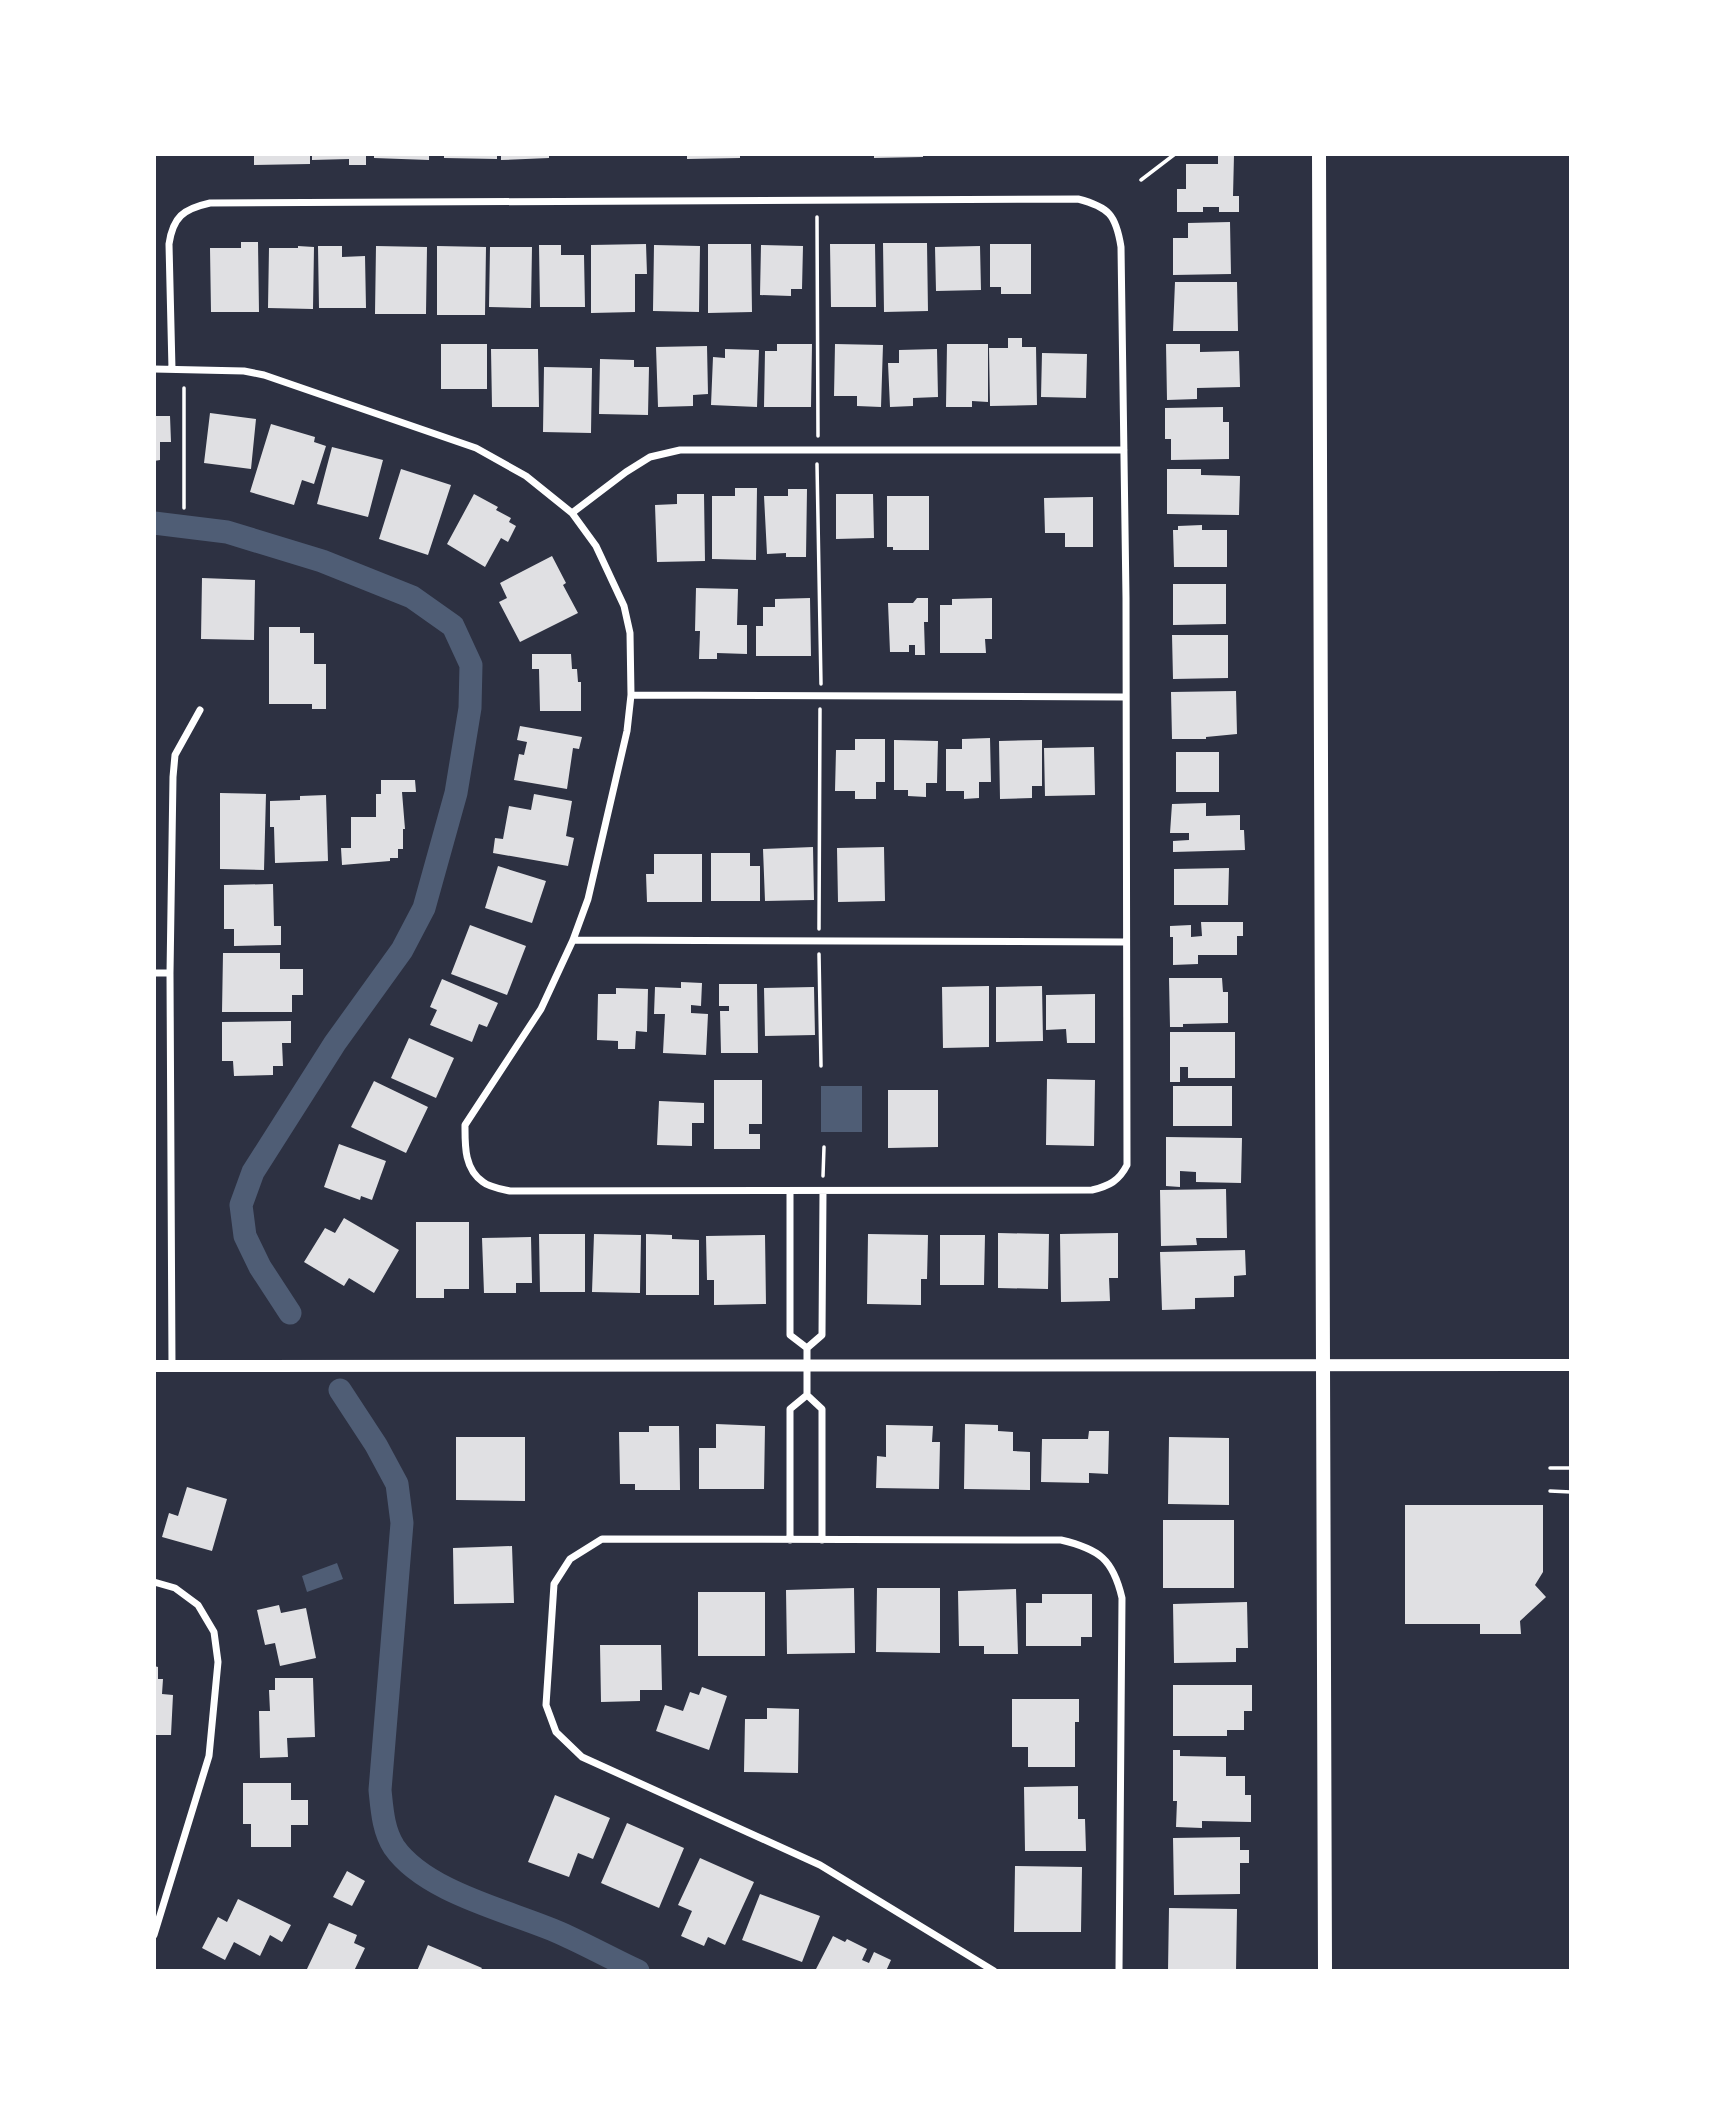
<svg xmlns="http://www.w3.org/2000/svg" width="1725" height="2125" viewBox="0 0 1725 2125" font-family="'Noto Serif',serif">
	<rect width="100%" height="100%" fill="#2d3142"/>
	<!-- water -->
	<path fill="#4f5d75" d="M821,1086h41v46h-41z
		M337,1563l6,16 -36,13 -5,-16z"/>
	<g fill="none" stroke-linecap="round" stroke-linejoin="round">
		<!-- canal -->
		<path stroke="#4f5d75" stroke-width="23" d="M154,523l73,9 95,29 90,36 41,29 18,39 -1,43 -14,85 -32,115 -22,42 -67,93 -82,129 -12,33 4,31 15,31 30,46
			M340,1390l36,55 21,39 5,39 -22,267c2,19 3,40 14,57 32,46 116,64 166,86 27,12 52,26 78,38"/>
	</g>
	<!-- building -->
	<path fill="#e0e0e3" d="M254,154h56v10l-56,1z
		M312,154h54v11h-17v-6l-37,1z
		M374,154h55v6l-55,-2z
		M444,154h53v5l-53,-1z
		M501,154h48v4l-48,2z
		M687,154h53v4l-53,1z
		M874,154h49v3l-49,1z
		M1218,155h16l-1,41h6v16h-20v-5h-16v5h-26v-23h9v-25h32z
		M1230,222l1,52 -58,1v-37h15v-15z
		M241,242h17l1,70h-48l-1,-64h31z
		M883,243h44l1,68 -44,1z
		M646,244l1,30h-12v38l-44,1v-68z
		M708,244h43l1,68 -44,1z
		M830,244h45l1,63h-45z
		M990,244h41v50h-30v-7h-11z
		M539,245h22v10h23l1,52h-45z
		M654,245l46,1 -1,66 -46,-1z
		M761,245l42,1 -1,43h-11v7l-31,-1z
		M298,246l16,1 -1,62 -45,-1 1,-60h29z
		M318,246h24v11l23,-1 1,52h-47z
		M376,246l51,1 -1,67h-51z
		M437,246l49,1 -1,68h-48z
		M980,246l1,44 -45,1 -1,-44z
		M490,247h42l-1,61 -42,-1z
		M1175,282h62l1,49h-65z
		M1008,338h14v9h14l1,58 -47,1 -1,-58h19z
		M441,344h46v45h-46z
		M777,344h35l-1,63h-47l1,-56h12z
		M835,344l48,1 -2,62 -24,-1v-10h-23z
		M947,344h41v58l-16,-1v6h-26z
		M1166,344h34v8l39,-1 1,36 -43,1v11l-30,1z
		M707,346l1,48 -15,1v11l-35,1 -2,-60z
		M491,349h47l1,58h-47z
		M725,349l34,1 -2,57 -46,-2 2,-48 12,1z
		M937,349l1,48 -25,1v8l-23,1 -2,-44h11v-13z
		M1042,353l45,1 -1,44 -45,-1z
		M600,359l34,1v7h15l-1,48 -49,-1z
		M544,367l48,1 -1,65 -48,-1z
		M1223,407v15h6v37l-58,1v-21h-6v-31z
		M210,413l46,6 -5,50 -47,-6z
		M154,416h16l1,26h-11v18l-6,1z
		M271,424l44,13 -1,5 12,4 -12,38 -12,-4 -8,25 -44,-13z
		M332,447l51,13 -15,57 -51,-13z
		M401,469l50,16 -23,70 -49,-16z
		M1167,469h34v6l39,1 -1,39 -72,-1z
		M735,488h22l-1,72 -44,-1v-63h23z
		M788,489h19l-1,68h-20v-4l-19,1 -3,-58h24z
		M474,494l24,13 -2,3 15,8 -2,4 7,4 -8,16 -7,-4 -16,29 -38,-23z
		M677,494h27l1,67 -48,1 -2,-57 22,-1z
		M836,494h37l1,44 -38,1z
		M887,496h42v54h-36v-3h-6z
		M1093,497v50h-28v-14h-20l-1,-35z
		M1202,525v5h25v37h-53l-1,-37h5v-4z
		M552,556l14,27 -3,2 15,28 -58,29 -21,-40 8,-4 -7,-15z
		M202,578l53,2 -1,60 -53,-1z
		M1173,584h53v40l-53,1z
		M696,588l42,1 -1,36h10v29l-30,-1v6h-18l1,-28h-5z
		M810,598l1,58h-55v-30h7v-19h12v-8z
		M917,598h11v24h-4l1,33h-10v-10h-6v7h-19l-2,-49h25z
		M992,598v41h-7l1,14h-46v-48h12v-6z
		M269,627h31v6h14v31h12v45h-14v-5h-43z
		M1172,635h56v43l-55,1z
		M532,654h39l1,15h5l1,13h3v29h-41l-1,-42h-7z
		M1236,691l1,43 -31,3v2h-34l-1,-47z
		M520,726l62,11 -3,12 -6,-1 -6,41 -53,-9 5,-26 5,1 3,-13 -10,-2z
		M990,738l1,44h-12v16l-15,1v-8h-18v-42h16v-10z
		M855,739h30v43h-9v17h-21v-8h-20l1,-41h19z
		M894,740l44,1 -1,42h-11v14l-18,-1v-6h-14z
		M1042,740v46h-10v12l-32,1 -1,-58z
		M1094,747l1,48 -50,1 -1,-48z
		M1176,752h43v40h-43z
		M381,780h34l1,12h-14l3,37h-2v20h-5v9h-8v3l-48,4 -1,-17h10v-31h25v-23h5z
		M220,793l46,1 -2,76 -44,-1z
		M534,794l38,7 -6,35 8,2 -6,28 -75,-13 2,-15 8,1 6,-33 22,4z
		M326,795l2,66 -53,2 -1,-36h-4v-26l30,-1v-4z
		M1206,803v13l34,-1v15h4l1,20 -72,2v-11l16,-1v-7h-19l2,-29z
		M813,847l1,53 -49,1 -2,-52z
		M884,847l1,54 -47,1 -1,-54z
		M711,853h39v13h10v35h-49z
		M654,854h48v48h-55l-1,-28h8z
		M498,866l48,15 -14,42 -47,-15z
		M1229,868l-1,37h-54v-36z
		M273,884l1,42h7v19l-47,1v-17h-10v-44z
		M1201,922h42v14h-6v19h-39v9l-25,1v-28h-3v-11l21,-1v12l11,-1z
		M470,925l56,21 -19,49 -56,-21z
		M223,953h57v16h23v26h-11v17h-70z
		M1169,978h53l1,14h5v31l-45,1v3h-13z
		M442,979l56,24 -11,24 -8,-3 -7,18 -42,-17 7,-15 -7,-3z
		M681,982l21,1 -1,23 -10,-1v8l17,1 -2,41 -43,-2 2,-39h-11l1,-27 26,1z
		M719,984h38l1,69h-37l-1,-42h9v-5h-10z
		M989,986v61l-46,1 -1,-61z
		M1042,986l1,55 -47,1v-55z
		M814,987l1,48 -50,1 -1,-48z
		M616,988l32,1 -1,43 -11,-1 -1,18h-17v-8l-21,-1 1,-46h18z
		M1095,994v49h-28l-1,-14 -20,1v-35z
		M291,1021v22h-9l1,23h-10v9l-39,1 -1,-15h-11v-39z
		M1170,1032h65v46h-47v-11h-8v15h-10z
		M409,1038l45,20 -18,40 -45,-20z
		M1047,1079l48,1 -1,66 -48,-1z
		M714,1080h48v44h-13v10h11v15h-46z
		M374,1081l54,26 -22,46 -55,-26z
		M1173,1086h59v40h-59z
		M888,1090h50v57l-50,1z
		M659,1101l45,2v20h-12v23l-35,-1z
		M1166,1137l76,1 -1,45 -45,-1v-10l-16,-1v16l-14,-1z
		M339,1144l47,17 -14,39 -11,-4 -1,4 -36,-13z
		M1226,1189l1,49h-31l1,7 -36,1 -1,-56z
		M344,1218l55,32 -25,43 -25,-15 -5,8 -40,-24 21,-34 10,5z
		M416,1222h53v67h-25v9h-28z
		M998,1233l51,1 -1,55 -50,-1z
		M1118,1233v45h-9l1,23 -49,1 -1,-68z
		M539,1234h46v58h-45z
		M594,1234l47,1 -1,58 -48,-1z
		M646,1234l26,1v4l27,1v55h-53z
		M868,1234l60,1 -1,44h-6v26l-54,-1z
		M765,1235l1,69 -52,1v-25h-7l-1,-44z
		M940,1235h45l-1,50h-44z
		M531,1237l1,46h-16v10h-32l-2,-55z
		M1245,1250l1,25 -12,1v21l-39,1v11l-33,1 -2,-58z
		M716,1424l49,2 -1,63h-65v-41h17z
		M965,1424l33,1v6l15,1v19l17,1v38l-66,-1z
		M886,1425l47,1 -1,16h8l-1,47 -63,-1 1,-32 9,1z
		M649,1426h30l1,64h-45v-6h-15l-1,-52h30z
		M1089,1431h20l-1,43 -19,-1v10l-48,-1 1,-43h46z
		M456,1437h69v64l-69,-1z
		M1169,1437l60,1v67l-61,-1z
		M187,1487l40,12 -15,52 -50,-14 7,-24 9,3z
		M1405,1505h138v67l-8,13 11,12 -26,24 1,13h-41v-10h-75z
		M1163,1520h71v68h-71z
		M512,1546l2,57 -60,1 -1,-56z
		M854,1588l1,65 -68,1 -1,-64z
		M877,1588h63v65l-64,-1z
		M1016,1589l2,65h-34v-8h-25l-1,-55z
		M698,1592h67v64h-67z
		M1042,1594h50v43h-11v9h-55v-43h16z
		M1247,1602l1,46h-12v14l-62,1 -1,-59z
		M279,1605l2,8 25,-5 10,50 -36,8 -5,-23 -10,2 -8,-35z
		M600,1645h61l1,45h-22v11l-39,1z
		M154,1666l4,1v12h5l-1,15 11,1 -2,40h-17z
		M275,1678h38l2,59 -28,1 1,19 -28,1 -1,-47h11l-1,-21h6z
		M1173,1685h79v26h-8v19h-17v6h-54z
		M702,1687l25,9 -18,54 -53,-19 9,-26 18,6 7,-19 9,3z
		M1012,1699h67v23h-4v45h-47v-20h-16z
		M767,1708l32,1 -1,64 -54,-1 1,-53h22z
		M1173,1750h7v6l46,1v19h19v19h6v27l-49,-1v7l-26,-1 1,-26h-4z
		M243,1783h48v17h17v25h-17v22h-40v-23h-8z
		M1078,1786v33h7l1,32h-61l-1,-64z
		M555,1795l55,23 -17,41 -15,-6 -9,24 -41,-15z
		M627,1823l57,25 -25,60 -58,-25z
		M1240,1837v13h9v13h-9v31l-66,1 -1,-57z
		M700,1858l54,24 -29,63 -17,-8 -4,9 -23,-10 11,-25 -14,-6z
		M1015,1866l67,1 -1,65h-67z
		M347,1871l18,10 -13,25 -19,-9z
		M760,1894l60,22 -18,46 -60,-22z
		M238,1899l53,26 -9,17 -12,-7 -10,21 -26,-14 -9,18 -23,-12 16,-31 9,5z
		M1169,1908l68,1 -1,62h-68z
		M329,1923l28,12 -3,8 11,5 -11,23h-48z
		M833,1936l12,6 2,-3 20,10 -5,11 7,3 5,-11 17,8 -5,11h-71z
		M428,1945l54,23 -2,3h-63z"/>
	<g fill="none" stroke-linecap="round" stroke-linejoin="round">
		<!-- path -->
		<path stroke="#fff" stroke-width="3.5" d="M1141,180l34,-26
			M817,217l1,219
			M184,388v120
			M817,464l4,220
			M819,929l1,-220
			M819,954l2,112
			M823,1176l1,-29
			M1550,1468h21
			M1550,1491l21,1"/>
		<!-- minor -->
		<path stroke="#fff" stroke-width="7" d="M154,369l90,2 20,4 212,73 50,28 46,37 24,33 28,60 6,27 1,62 -4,36 -39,168 -15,41 -32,69 -76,116c0,20 -1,44 18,57 6,5 18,7 27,9l582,-1c17,-4 27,-9 35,-25l-1,-567 -5,-351c-5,-32 -12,-40 -43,-48l-868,4c-27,6 -37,14 -41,41l3,125
			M572,513l54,-41 24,-15 30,-7h444
			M631,695l493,2
			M573,940l553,2
			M154,973h16
			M790,1192v143l17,13 15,-13 1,-143
			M172,1366l-2,-393 3,-196 2,-22 25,-45
			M807,1395v-47
			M790,1540v-131l17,-14 15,14v131
			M154,1582l21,6 23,17 16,27 4,30 -9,94 -55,179
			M994,1971l-174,-106 -238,-108 -26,-25 -10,-27 8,-121 16,-25 32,-20 459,1c38,9 52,19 61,58l-3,373"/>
		<!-- tertiary -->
		<path stroke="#fff" stroke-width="12" d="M154,1366l1417,-1"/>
		<!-- secondary -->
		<path stroke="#fff" stroke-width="14" d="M1319,154l6,1817"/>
	</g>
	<!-- border -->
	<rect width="1725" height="2125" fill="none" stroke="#ffffff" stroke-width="312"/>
</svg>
